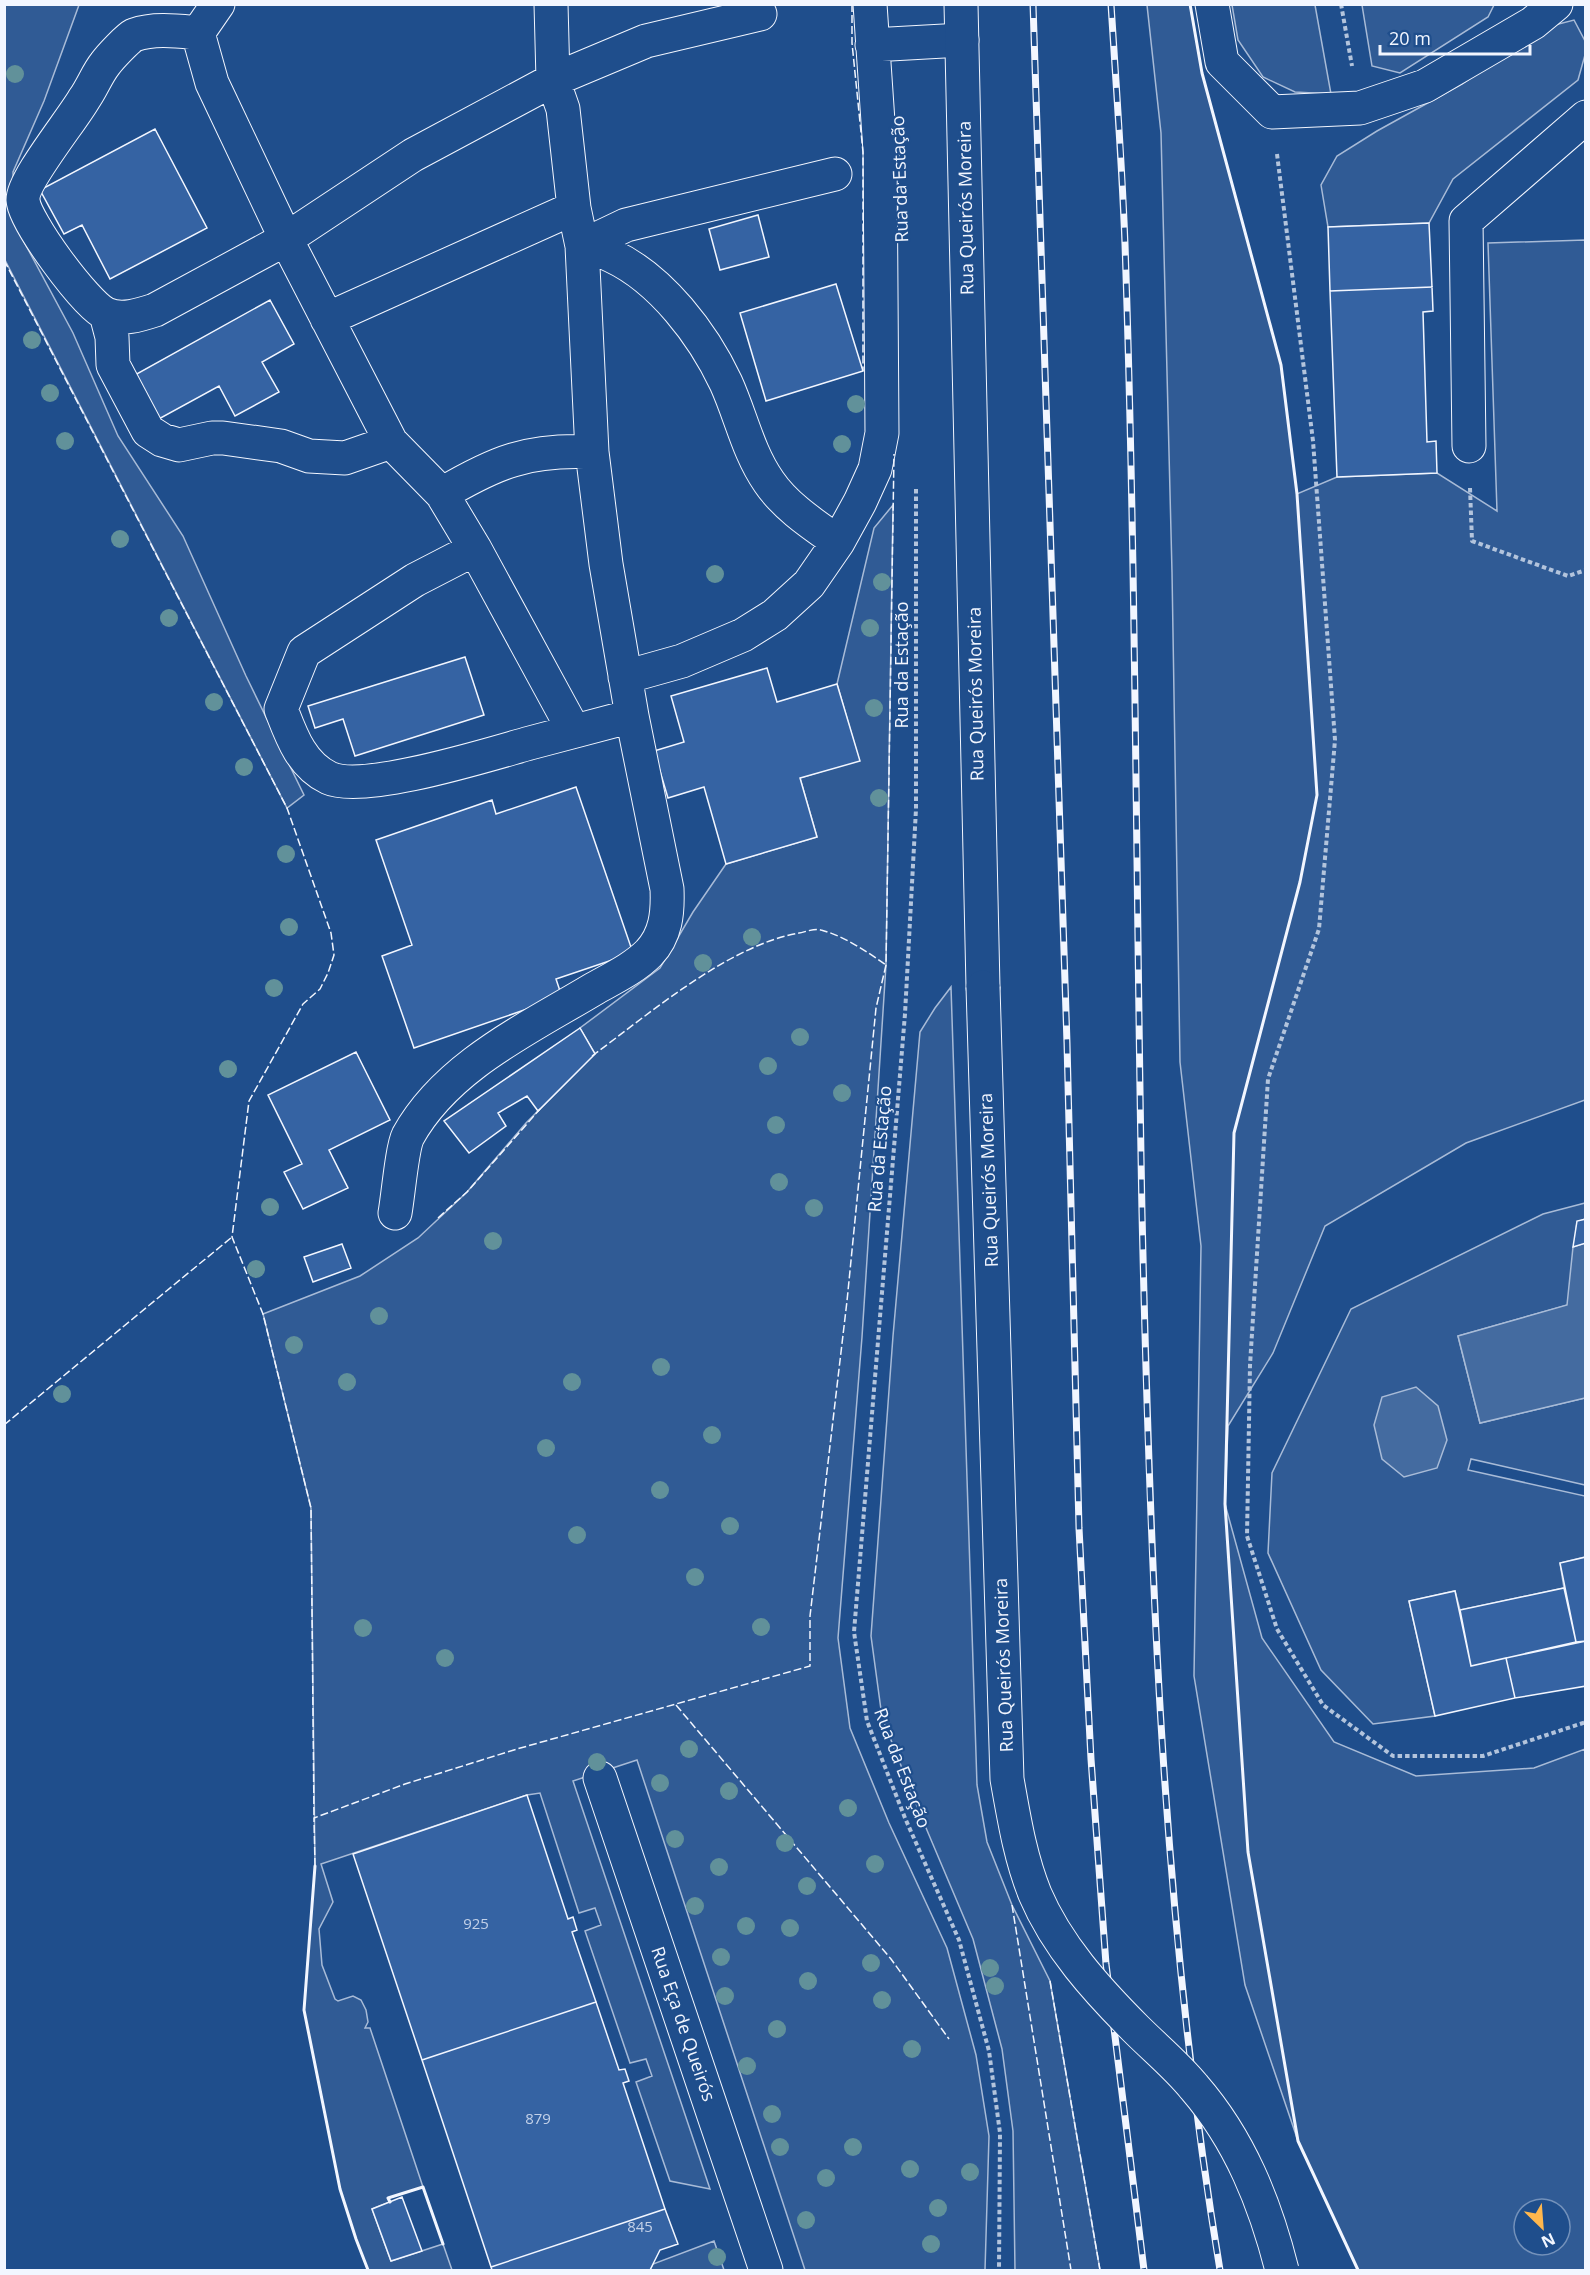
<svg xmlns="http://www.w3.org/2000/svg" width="1590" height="2275" viewBox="0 0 1590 2275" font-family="'Open Sans',sans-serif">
	<rect width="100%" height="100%" fill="#1f4e8c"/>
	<!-- built -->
	<path fill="#305b95" stroke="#a8bbd7" stroke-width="1.5" fill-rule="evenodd" d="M4,5h75l-35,96 -31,71 2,53 58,108 45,103 65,100 63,140 58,119 -17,13 -282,-548z
		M1147,5h43l12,68 79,292 16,129 40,-17 100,-4 60,38 -9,-268 97,-3v860l-119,43 -141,83 -52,127 -45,73 -3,78 37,134 72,104 82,34 118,-8 51,-19v521h-227l-60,-129 -53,-156 -51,-309 7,-430 -21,-184 -8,-490 -11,-439zM1524,2209h36v36h-36z
		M1232,5h83l16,89 -36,-2 -32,-15 -25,-37z
		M1362,5v-1l132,1 -6,12 -88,56 -28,-7z
		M1574,20l11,21v14l-7,25 -125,99 -24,44 -101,4 -7,-42 16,-29 40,-25 85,-47 81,-56z
		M893,505l-7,460 -24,372 -24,301 12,90 39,95 58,125 29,107 13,81 -4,134h-180l-168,-510 -64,21 137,408 -40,-8 -34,-99 16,-6 -6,-17 -16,4 -45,-132 16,-6 -6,-17 -16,5 -39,-120 -13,2 -206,69 12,38 -14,27 3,36 13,34 3,2 15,-5 8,4 5,10 2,12 -3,6h5l53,159 -34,11 1,4 -18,7 19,52 52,-17 9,26h-84l-12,-31 -16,-50 -36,-179 11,-144 -4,-358 -48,-194 97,-38 58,-38 49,-46 59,-69 69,-69 -15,-26 80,-60 33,-56 33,-48 91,-27 -17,-59 59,-18 -22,-76 37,-156z
		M951,987l26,798 10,57 25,63 38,76 50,289h-85l-2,-139 -11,-82 -29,-110 -55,-130 -36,-92 -11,-81 22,-300 27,-304 15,-24z
		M1585,1203v16l-8,3 -9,83 -110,31 22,87 105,-25v87l-114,-26 -3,11 117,26v61l-25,6 4,25 -104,22 -5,-19 -46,10 26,115 -62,8 -52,-54 -53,-117 4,-80 79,-164 192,-95z
		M714,2241l10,29h-74l3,-6z"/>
	<!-- water -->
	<path fill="#446ba0" stroke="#a8bbd7" stroke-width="1.5" d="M1585,1243v155l-105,25 -22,-87 109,-31 6,-58z
		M1416,1387l22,19 9,34 -10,28 -33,9 -22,-18 -8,-34 8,-28z"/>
	<!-- building -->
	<path fill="#3563a3" stroke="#f2f6ff" stroke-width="1.5" d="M155,129l52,99 -97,51 -28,-54 -18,9 -24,-44z
		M758,215l11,42 -49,13 -11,-41z
		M1429,223l3,64 -102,4 -2,-64z
		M836,284l27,87 -97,30 -26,-88z
		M1432,287l1,24 -10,1 4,130 9,-1 1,32 -100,4 -7,-186z
		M270,300l24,44 -32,18 17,30 -44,24 -16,-30 -62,34 -24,-44z
		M465,657l19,58 -129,41 -12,-37 -28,9 -7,-22z
		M767,668l10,34 60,-18 23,77 -60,17 17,59 -91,27 -22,-77 -36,11 -14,-47 30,-9 -13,-46z
		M576,787l57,166 -77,26 6,18 -148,51 -32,-92 30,-11 -36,-105 116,-40 4,14z
		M580,1028l15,26 -57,57 -11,-15 -29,17 8,13 -37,27 -25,-32z
		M356,1052l34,68 -61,30 19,38 -45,21 -19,-37 18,-8 -34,-69z
		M1586,1219v24l-13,4 4,-26z
		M342,1244l9,24 -38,14 -9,-25z
		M1586,1557v84l-10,1 -16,-79z
		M1564,1588l12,54 -105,24 -11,-56z
		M1455,1591l16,75 35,-8 9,40 -80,18 -26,-115z
		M1586,1641v45l-71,12 -9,-40z
		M527,1795l41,124 5,-2 4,13 -5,2 24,70 -174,58 -69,-206z
		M596,2002l23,68 6,-1 4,12 -6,2 42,126 -174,58 -69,-207z
		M402,2197l20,54 -31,10 -19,-52z
		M665,2209l13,35 -18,6 -10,20h-158l-1,-3z"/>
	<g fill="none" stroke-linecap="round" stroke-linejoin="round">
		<!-- minor casing -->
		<g stroke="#f2f6ff" stroke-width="35">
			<path id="minor" d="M218,4l-20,29 14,50 74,156 105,203 51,52 33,55 99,182
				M1212,4l10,58 50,50 88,-4 65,-22 108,-63 23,-19
				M198,33c-21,-2 -44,-5 -64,2 -6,3 -24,22 -29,29 -8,10 -13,24 -21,35 -12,21 -62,82 -61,101 1,21 63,105 83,114 15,7 34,1 49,-4l131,-71 127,-84 140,-75 93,-39 114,-27
				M872,45l90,-5
				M582,246c9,3 21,5 30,10 49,23 91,78 114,127 15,33 22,69 43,99 17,25 45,43 69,60
				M582,246l44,-21 209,-51
				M106,314l6,23 1,28 35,66 14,9 17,5 33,-7h11l58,8 28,10 36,2 46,-16
				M327,319l247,-111
				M1469,446l-3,-225 120,-104
				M442,494c54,-32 86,-45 150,-42
				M475,549l-60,31 -111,72 -23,57c10,26 20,56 48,69 35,16 161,-24 201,-35 34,-9 68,-18 102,-27
				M625,677l57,-16 61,-26 32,-20 34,-31 29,-42 22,-40 15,-33 7,-36 -2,-282 -10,-147
				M395,1213c3,-16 7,-65 13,-77 38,-69 119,-107 184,-146 19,-11 41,-21 57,-37 17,-18 19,-40 18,-64l-35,-173 -26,-152 -14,-112 -10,-206 -8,-38 -11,-99 -10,-29 -2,-76
				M600,1778l166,492"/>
		</g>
		<!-- major casing -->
		<g stroke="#f2f6ff" stroke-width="35">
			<path id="major" d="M961,4l22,983"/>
		</g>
		<!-- path -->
		<path stroke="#b3c4dc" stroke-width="4" stroke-dasharray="4.5 3" stroke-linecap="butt" d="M1341,4l11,62
			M1277,154l36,287 22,299 -16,189 -51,150 -18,286 -3,171 30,93 46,76 70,51h90l103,-34
			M1470,488l2,53 96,35 18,-6
			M916,489v320l-11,205 -51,618 13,89 38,97 54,122 30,111 11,82 -1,137"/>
		<!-- minor -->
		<use href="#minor" stroke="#1f4e8c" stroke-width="33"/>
		<!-- major -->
		<use href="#major" stroke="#1f4e8c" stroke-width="33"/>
		<!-- rail casing -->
		<g stroke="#f2f6ff" stroke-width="7">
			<path id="rail" d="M1033,4l34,1039 12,485 12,231 15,205 38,306
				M1111,4c5,80 11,160 14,240 11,323 11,646 17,969 8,354 20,708 78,1057"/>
		</g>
		<!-- rail -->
		<use href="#rail" stroke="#1f4e8c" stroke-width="4.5" stroke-dasharray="14" stroke-linecap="butt"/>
		<!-- major-bridge casing -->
		<g stroke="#f2f6ff" stroke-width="35" stroke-linecap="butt">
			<path id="major-bridge" d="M983,987l24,792c7,39 13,78 28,115 22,52 62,96 101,135 19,19 41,37 58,58 46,53 71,116 88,183"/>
		</g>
		<!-- major-bridge -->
		<use href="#major-bridge" stroke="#1f4e8c" stroke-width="33"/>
		<!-- fence -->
		<path stroke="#f2f6ff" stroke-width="1.5" stroke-dasharray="8 3" stroke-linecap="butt" d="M852,4v39l11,109v219
			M897,235l2,-84
			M4,260l283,548 44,125 3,22 -6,18 -8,16 -17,15 -54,97 -17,136 31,77 48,194 3,310
			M592,1056c57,-42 137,-111 207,-123 6,-1 16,-5 22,-3 23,6 45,21 65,35
			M438,1218l29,-26 73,-83
			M4,1425l228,-188
			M676,1705l215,254 58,80
			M315,1866l-1,-48 91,-34 112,-35 293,-83v-50l37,-315 29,-293 10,-43 8,-511
			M1012,1905l59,365
			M1050,1981l50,289"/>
		<!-- wall -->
		<path stroke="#f2f6ff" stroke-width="3" d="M1190,4l12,69 79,292 16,129 20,301 -17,87 -66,251 -9,371 23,348 50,289 60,129
			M4,6l2,-2
			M315,1866l-11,144 36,179 16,50 12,31
			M390,2202l-2,-4 35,-11 20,57"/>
	</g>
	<!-- trees -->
	<g fill="#61919a">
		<circle cx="15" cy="74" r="9"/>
		<circle cx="32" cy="340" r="9"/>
		<circle cx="50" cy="393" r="9"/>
		<circle cx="856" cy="404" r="9"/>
		<circle cx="65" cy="441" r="9"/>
		<circle cx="842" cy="444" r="9"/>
		<circle cx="120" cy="539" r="9"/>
		<circle cx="715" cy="574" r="9"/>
		<circle cx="882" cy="582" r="9"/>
		<circle cx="169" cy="618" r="9"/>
		<circle cx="870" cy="628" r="9"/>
		<circle cx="214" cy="702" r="9"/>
		<circle cx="874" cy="708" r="9"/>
		<circle cx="244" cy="767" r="9"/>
		<circle cx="879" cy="798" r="9"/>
		<circle cx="286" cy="854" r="9"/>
		<circle cx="289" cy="927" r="9"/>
		<circle cx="752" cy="937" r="9"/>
		<circle cx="703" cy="963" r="9"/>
		<circle cx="274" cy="988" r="9"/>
		<circle cx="800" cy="1037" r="9"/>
		<circle cx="768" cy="1066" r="9"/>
		<circle cx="228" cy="1069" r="9"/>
		<circle cx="842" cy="1093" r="9"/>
		<circle cx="776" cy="1125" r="9"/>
		<circle cx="779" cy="1182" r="9"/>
		<circle cx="270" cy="1207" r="9"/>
		<circle cx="814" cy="1208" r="9"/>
		<circle cx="493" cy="1241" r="9"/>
		<circle cx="256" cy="1269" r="9"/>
		<circle cx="379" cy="1316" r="9"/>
		<circle cx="294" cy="1345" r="9"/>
		<circle cx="661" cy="1367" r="9"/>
		<circle cx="347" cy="1382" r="9"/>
		<circle cx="572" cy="1382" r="9"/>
		<circle cx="62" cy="1394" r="9"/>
		<circle cx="712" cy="1435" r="9"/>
		<circle cx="546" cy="1448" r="9"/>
		<circle cx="660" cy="1490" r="9"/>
		<circle cx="730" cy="1526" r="9"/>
		<circle cx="577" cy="1535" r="9"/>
		<circle cx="695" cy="1577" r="9"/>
		<circle cx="761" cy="1627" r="9"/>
		<circle cx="363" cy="1628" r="9"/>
		<circle cx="445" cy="1658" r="9"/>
		<circle cx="689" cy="1749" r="9"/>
		<circle cx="597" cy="1762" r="9"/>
		<circle cx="660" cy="1783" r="9"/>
		<circle cx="729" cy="1791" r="9"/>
		<circle cx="848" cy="1808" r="9"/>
		<circle cx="675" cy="1839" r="9"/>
		<circle cx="785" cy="1843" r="9"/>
		<circle cx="875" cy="1864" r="9"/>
		<circle cx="719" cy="1867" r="9"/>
		<circle cx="807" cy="1886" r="9"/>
		<circle cx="695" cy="1906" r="9"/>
		<circle cx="746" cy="1926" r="9"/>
		<circle cx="790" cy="1928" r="9"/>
		<circle cx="721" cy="1957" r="9"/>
		<circle cx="871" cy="1963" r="9"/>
		<circle cx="990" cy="1968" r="9"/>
		<circle cx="808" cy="1981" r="9"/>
		<circle cx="995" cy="1986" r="9"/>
		<circle cx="725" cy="1996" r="9"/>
		<circle cx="882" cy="2000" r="9"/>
		<circle cx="777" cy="2029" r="9"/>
		<circle cx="912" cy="2049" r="9"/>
		<circle cx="747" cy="2066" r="9"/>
		<circle cx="772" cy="2114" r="9"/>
		<circle cx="780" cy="2147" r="9"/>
		<circle cx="853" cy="2147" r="9"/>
		<circle cx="910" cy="2169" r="9"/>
		<circle cx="970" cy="2172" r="9"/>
		<circle cx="826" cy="2178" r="9"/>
		<circle cx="938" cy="2208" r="9"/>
		<circle cx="806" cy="2220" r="9"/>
		<circle cx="931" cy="2244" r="9"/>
		<circle cx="717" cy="2257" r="9"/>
	</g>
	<g text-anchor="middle" stroke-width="4.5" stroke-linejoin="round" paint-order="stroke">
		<!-- number labels -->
		<g font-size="15" fill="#c3d1e8">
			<text x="476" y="1929">925</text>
			<text x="538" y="2124">879</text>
			<text x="640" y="2232">845</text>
		</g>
		<!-- street labels -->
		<g font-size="18" fill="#f2f6ff" stroke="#1f4e8c">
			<text transform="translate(900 179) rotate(-92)" y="6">Rua da Estação</text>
			<text transform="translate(966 208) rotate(-91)" y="6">Rua Queirós Moreira</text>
			<text transform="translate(902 665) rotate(-90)" y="6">Rua da Estação</text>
			<text transform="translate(976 694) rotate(-91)" y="6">Rua Queirós Moreira</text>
			<text transform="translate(880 1149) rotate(-85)" y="6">Rua da Estação</text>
			<text transform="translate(989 1180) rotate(-92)" y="6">Rua Queirós Moreira</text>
			<text transform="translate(1004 1665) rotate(-92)" y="6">Rua Queirós Moreira</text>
			<text transform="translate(902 1768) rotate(69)" y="6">Rua da Estação</text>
			<text transform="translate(683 2024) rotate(71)" y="6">Rua Eça de Queirós</text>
		</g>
	</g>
	<!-- border -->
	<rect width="1590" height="2275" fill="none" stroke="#f2f6ff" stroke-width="12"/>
	<!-- north arrow -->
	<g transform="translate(1542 2227) rotate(155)"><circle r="28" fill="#1f4e8c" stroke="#7391ba" stroke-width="1.5"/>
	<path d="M0-4.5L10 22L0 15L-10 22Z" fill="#ffb74d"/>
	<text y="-9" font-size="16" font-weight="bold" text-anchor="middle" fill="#f2f6ff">N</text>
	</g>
	<!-- scale -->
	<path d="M1380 45v9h150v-9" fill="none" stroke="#f2f6ff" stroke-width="3"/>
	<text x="1389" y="45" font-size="18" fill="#f2f6ff" stroke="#1f4e8c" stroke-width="4.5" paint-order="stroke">20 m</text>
</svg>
